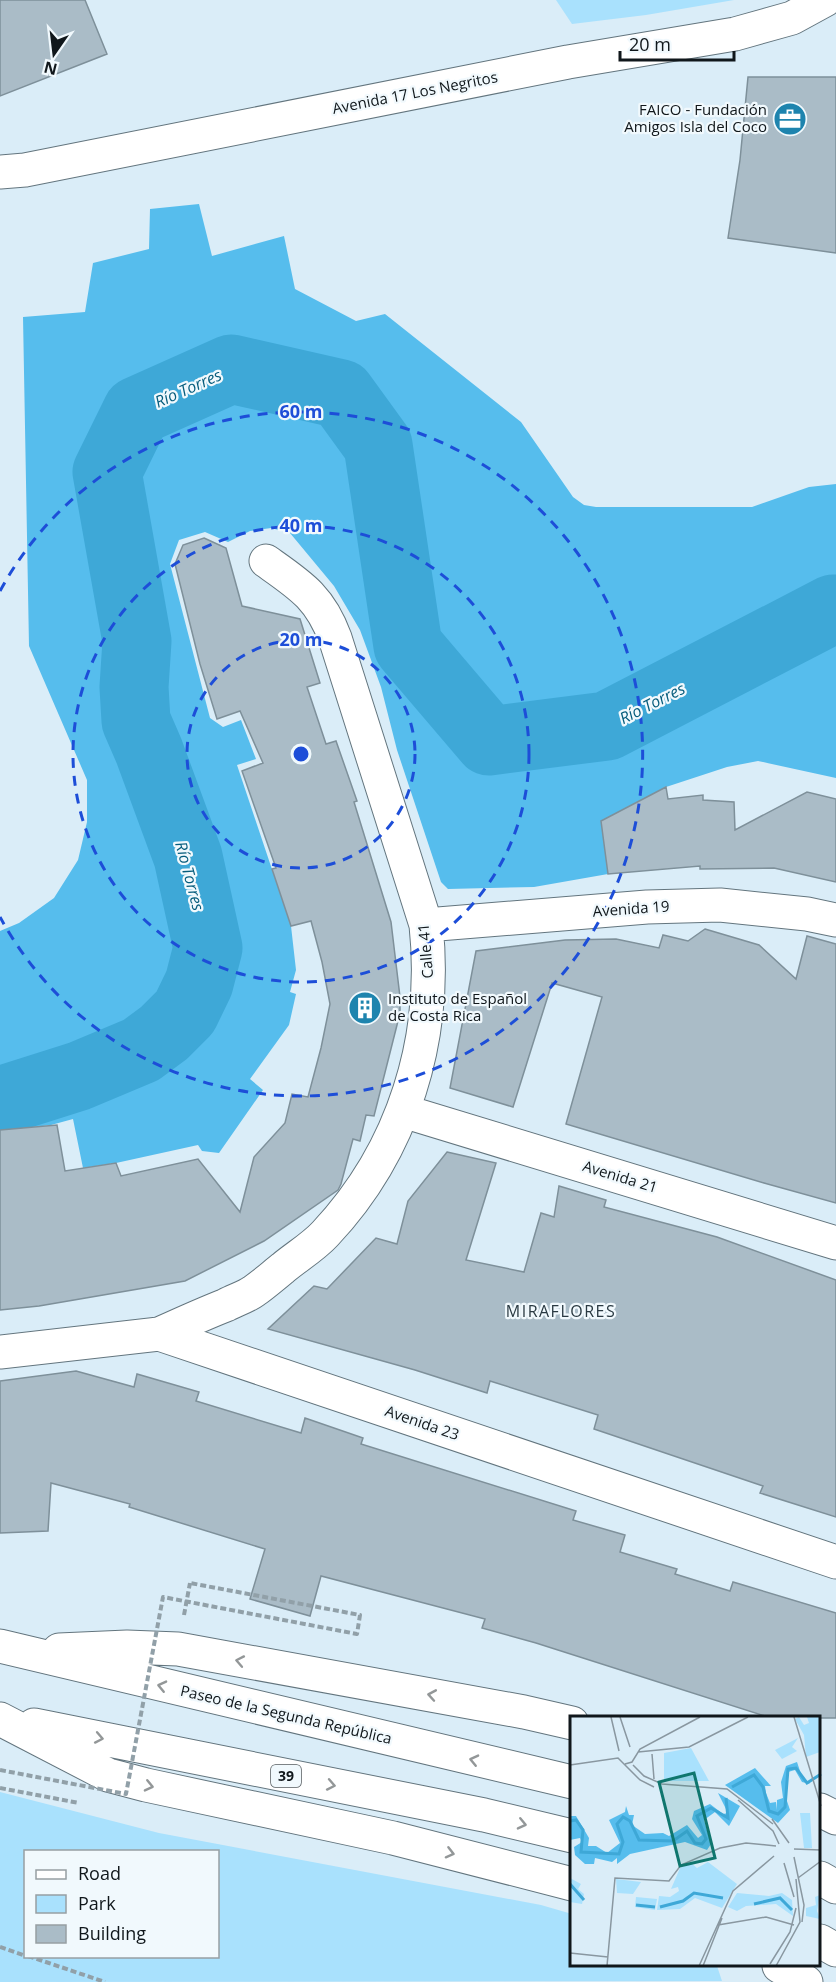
<svg xmlns="http://www.w3.org/2000/svg" width="836" height="1982" viewBox="0 0 836 1982" font-family="'Open Sans',sans-serif">
	<rect width="100%" height="100%" fill="#daedf8"/>
	<!-- green -->
	<path fill="#a9e1fd" fill-rule="evenodd" d="M556,0h178l-88,15 -74,9z
		M0,1792l159,41 382,72 31,9v52h145l5,15 -722,1zM26,1852h192v104h-192z"/>
	<!-- forest -->
	<path fill="#56bded" d="M199,204l13,52 72,-20 11,53 61,32 29,-7 136,108 52,75 11,8 12,2h156l57,-20 27,-3v294l-78,-17 -31,6 -61,20 -64,34 6,53 -74,13 -86,2 -7,-7 -44,-132 -16,-63 -21,-57 -26,-44 -44,-53 -19,-5 -21,3 -22,11 -23,-10 -26,8 -9,24 40,154 13,9 18,-7 15,39 -19,6 54,161 5,44 -6,22 6,2 -7,31 -39,54 13,11 -44,63 -17,-2 -4,-6 -82,18 -33,5 -10,-49 -22,6 -51,6v-200l19,-8 35,-25 24,-38 9,-38v-42l-58,-134 -6,-329 62,-5 8,-49 56,-14 1,-40z"/>
	<g fill="none" stroke-linecap="round" stroke-linejoin="round">
		<!-- river -->
		<path stroke="#3ea8d7" stroke-width="69" d="M0,1101l79,-25 62,-26 23,-17 21,-21 14,-29 9,-35 -20,-91 -39,-106 -13,-30 -2,-34 3,-46 -30,-169 30,-61 94,-42 110,25 37,51 30,201 81,95 118,-15 226,-117 3,1"/>
	</g>
	<!-- building -->
	<path fill="#aabcc7" stroke="#7e909a" stroke-width="1.5" d="M0,0h85l22,54 -107,42z
		M748,77h88v176l-108,-15 12,-78z
		M204,538l22,10 16,58 58,13 20,64 -13,4 19,57 10,-3 21,60 -3,1 37,120 9,75v14l-3,14 -23,91 -8,-1 -6,26 -7,-2 -12,45 -3,6 -74,51 -79,40 -146,25 -39,4v-180l57,-5 8,46 51,-8 5,13 77,-17 42,53 14,-55 31,-34 7,-29 16,3 13,-49 9,-44 -8,-42 -11,-41 -20,5 -19,-57 4,-1 -34,-97 21,-8 -23,-52 -23,8 -17,-55 -25,-100 8,-19z
		M666,787l2,12 35,-4v5l31,2 1,28 72,-38 29,7v83l-62,-14 -74,1v-3l-92,8 -7,-53z
		M705,929l54,16 37,34 11,-43 29,8v259l-72,-20 -198,-59 36,-127 -50,-14 -39,124 -63,-19 26,-137 89,-11 51,-1 43,9 4,-13 25,6z
		M447,1152l49,11 -30,97 58,12 17,-59 13,4 5,-31 47,14 -2,7 113,30 119,43v237l-76,-24 3,-7 -169,-57 4,-14 -108,-34 -3,12 -72,-23 -147,-41 46,-43 13,3 49,-51 21,6 11,-43z
		M76,1371l58,16 3,-13 62,18 -3,9 105,32 4,-15 58,20 -2,6 215,67 -3,9 52,15 -5,17 57,17 -2,5 55,17 3,-9 103,31v105h-65l-235,-75 -54,-15 3,-9 -164,-43 -11,40 -60,-17 15,-50 -136,-42 1,-3 -79,-21 -3,48 -48,2v-152z"/>
	<g fill="none" stroke-linecap="round" stroke-linejoin="round">
		<!-- street casing -->
		<g stroke="#63757e" stroke-width="35">
			<path id="street" d="M426,925l221,-18 73,-2 87,9 29,6
				M403,1111l433,132
				M159,1334c22,-10 44,-20 67,-29 9,-5 20,-8 28,-14 10,-7 19,-15 29,-23 13,-11 30,-21 42,-34 79,-84 113,-196 101,-309l-91,-287c-15,-41 -35,-53 -69,-77
				M0,1352l159,-18 677,228"/>
		</g>
		<!-- secondary casing -->
		<g stroke="#63757e" stroke-width="35">
			<path id="secondary" d="M0,172l25,-2 543,-108 167,-28 57,-16 33,-18"/>
		</g>
		<!-- highway casing -->
		<g stroke="#63757e" stroke-width="35">
			<path id="highway" d="M0,1646l572,136
				M59,1650l68,-3 51,2 346,63 48,11
				M0,1719l108,56 38,10 247,53 179,46
				M34,1725l450,90 88,21
				M820,1810l16,8
				M820,1878l16,9
				M820,1941l16,9
				M779,1966l27,16"/>
		</g>
		<!-- path -->
		<path stroke="#91a0a8" stroke-width="4" stroke-dasharray="6 3" stroke-linecap="butt" d="M184,1615l6,-32
			M0,1788l79,15
			M0,1947l26,9
			M28,1956l77,26"/>
		<!-- street -->
		<use href="#street" stroke="#fff" stroke-width="33"/>
		<!-- secondary -->
		<use href="#secondary" stroke="#fff" stroke-width="33"/>
		<!-- highway -->
		<use href="#highway" stroke="#fff" stroke-width="33"/>
		<!-- path-bridge -->
		<path stroke="#91a0a8" stroke-width="4" stroke-dasharray="6 3" stroke-linecap="butt" d="M0,1770l126,24 37,-197 194,37 3,-19 -170,-32"/>
	</g>
	<!-- one-way arrows -->
	<defs><path id="oneway-chevron" d="M-2-3.5L2.5 0L-2 3.5" fill="none" stroke-width="1.6" stroke-linecap="round" stroke-linejoin="round" transform="scale(1.5)"/></defs>
	<g stroke="#939798">
		<use href="#oneway-chevron" transform="translate(240 1661) rotate(-169)"/>
		<use href="#oneway-chevron" transform="translate(162 1686) rotate(-167)"/>
		<use href="#oneway-chevron" transform="translate(432 1695) rotate(-170)"/>
		<use href="#oneway-chevron" transform="translate(99 1738) rotate(11)"/>
		<use href="#oneway-chevron" transform="translate(474 1760) rotate(-167)"/>
		<use href="#oneway-chevron" transform="translate(331 1785) rotate(11)"/>
		<use href="#oneway-chevron" transform="translate(149 1786) rotate(13)"/>
		<use href="#oneway-chevron" transform="translate(522 1824) rotate(13)"/>
		<use href="#oneway-chevron" transform="translate(450 1853) rotate(14)"/>
	</g>
	<!-- distance rings -->
	<g fill="none" stroke="#1d4ed8" stroke-width="3" stroke-dasharray="10 8">
		<circle cx="301" cy="754" r="114"/>
		<circle cx="301" cy="754" r="228"/>
		<path d="M0 591A342 342 0 1 1 0 917"/>
	</g>
	<!-- icons -->
	<defs>
		<g id="office-disc" transform="scale(1.725)"><circle r="9.5" fill="#1e84ae" stroke="#f1f9fd"/><path d="M-6-3h4V-5.5h4V-3h4V5H-6ZM-1-4.5V-3h2v-1.5ZM-6 0V1H6V0Z" fill="#fff"/></g>
		<g id="building-disc" transform="scale(1.725)"><circle r="9.5" fill="#1e84ae" stroke="#f1f9fd"/><path d="M-4-6H4V6H1V3H-1V6H-4ZM-2.5-4.3h1.7v1.8h-1.7ZM.8-4.3h1.7v1.8H.8ZM-2.5-1h1.7V.8h-1.7ZM.8-1h1.7V.8H.8Z" fill="#fff"/></g>
	</defs>
	<g fill-rule="evenodd">
		<use href="#office-disc" x="790" y="119"/>
		<use href="#building-disc" x="365" y="1008"/>
	</g>
	<g text-anchor="middle" stroke-width="4.5" stroke-linejoin="round" paint-order="stroke">
		<!-- shield labels -->
		<rect fill="#f1f9fd" stroke="#545b5f" stroke-width="1.5" x="271" y="1765" width="30" height="22" rx="4.5"/>
		<g font-size="14" font-weight="bold" fill="#10171b">
			<text x="286" y="1781">39</text>
		</g>
		<!-- street labels -->
		<g font-size="15" fill="#10171b" stroke="#f1f9fd">
			<text transform="translate(415 93) rotate(-11)" y="5">Avenida 17 Los Negritos</text>
			<text transform="translate(631 909) rotate(-4)" y="5">Avenida 19</text>
			<text transform="translate(426 951) rotate(-95)" y="5">Calle 41</text>
			<text transform="translate(620 1177) rotate(17)" y="5">Avenida 21</text>
			<text transform="translate(422 1423) rotate(19)" y="5">Avenida 23</text>
			<text transform="translate(286 1715) rotate(13)" y="5">Paseo de la Segunda República</text>
		</g>
		<!-- poi labels -->
		<g font-size="15" fill="#10171b" stroke="#f1f9fd" text-anchor="end">
			<text x="767" y="115">FAICO - Fundación<tspan x="767" dy="17">Amigos Isla del Coco</tspan></text>
			<text x="388" y="1004" text-anchor="start">Instituto de Español<tspan x="388" dy="17">de Costa Rica</tspan></text>
		</g>
		<!-- water labels -->
		<g font-size="16" font-style="italic" fill="#055c7c" stroke="#f1f9fd">
			<text transform="translate(188 388) rotate(-24)" y="6">Río Torres</text>
			<text transform="translate(652 703) rotate(-27)" y="6">Río Torres</text>
			<text transform="translate(190 876) rotate(75)" y="6">Río Torres</text>
		</g>
		<!-- neighbourhood labels -->
		<g font-size="16" letter-spacing="1.5" fill="#2a3a42" stroke="#f1f9fd">
			<text x="561" y="1317">MIRAFLORES</text>
		</g>
	</g>
	<!-- overview -->
	<g transform="translate(570 1716)">
		<rect width="250" height="250" fill="#daedf8"/>
		<path d="M229,1l5,8 5,-2 -2,-6h13v35l-14,5 -2,-22 -9,-16zM228,22l-6,9 5,4 -15,8 -7,-9zM121,32l18,33h-45v-28zM230,97h10l2,35h-8zM138,146l29,22 -15,24 -27,-10 -15,11 -23,1 2,-14 11,1 9,-6 -1,-4 -7,2 9,-21 11,-5 6,5zM0,162l11,6 -3,5 6,5 -2,10 -12,-2zM46,163l25,3 -8,12 -16,-1zM167,177l32,3 13,-3 10,7 1,16 -17,-12 -30,2 -9,5 -9,-4zM250,179l-3,16 3,8 -14,-3v-8l10,-3 -1,-8zM66,181l21,2 -2,11 -20,-3z" fill="#a9e1fd"/>
		<path d="M227,46l5,15 8,7 -8,-2 -7,-12 -7,2 -2,26 4,12 -12,13 -53,-38 30,-17 16,18h-6l1,7 4,10 6,-1 1,8v-10l6,-2 -2,-16 5,-16zM148,77l22,13 -11,20 -14,-14 -11,8 7,24 -4,6 -22,-8 -55,12 -13,10v-6l-5,4 -17,-4 -1,6h-9l-10,-9 -1,-8 8,-5 -2,-4 -10,2v-24h6l13,22 -1,8h8l11,7 13,-10 -11,-23 16,-8 1,-6 3,9h5l-2,10 13,9 18,-1 6,3 18,-11 11,13 4,-3 -10,-16 2,-8 16,-7 13,10 5,-1z" fill="#56bded"/>
		<path fill="none" stroke="#3ea8d7" stroke-width="3" d="M162,71l22,-12 9,12 6,24 9,3 7,-7 3,-38 8,-1 11,15 14,-9M0,105l6,-1 7,10 -2,22 38,2 4,-12 -6,-18 6,-7 7,4 9,19 34,1 14,-10 8,12 7,1 4,-5 -9,-23 14,-8 17,10 -2,-20M0,168l14,16M184,188l26,-6 12,12M66,189l19,2M90,191l23,-6 11,-8 29,5"/>
		<path fill="none" stroke="#8997a0" stroke-width="1.5" d="M41,1l8,34M50,1l10,30M224,1l27,89M68,36l51,-5 59,-30M82,38l2,25M55,48l7,-2 8,-13 60,-32M0,49l48,-7 22,22 14,7M63,49l11,11 18,8 65,5 46,35M168,84l35,31 6,13M202,103l17,24M224,133l27,1M224,141l10,48 -2,17M214,147l10,34M228,162l23,-17M148,209l48,-8 28,8M0,237l38,4M200,248l20,-32 6,-24M37,250l8,-88 54,3 12,-16 39,-17 26,-5 30,3M129,250l34,-75 41,-35M133,250l19,-48M206,250l24,-44 -4,-43"/>
		<path fill="#0f766e" fill-opacity="0.15" stroke="#0f766e" stroke-width="3" d="M124,57l21,85 -35,8 -21,-84z"/>
		<rect width="250" height="250" fill="none" stroke="#10171b" stroke-width="3"/>
	</g>
	<circle cx="301" cy="754" r="9" fill="#1d4ed8" stroke="#f1f9fd" stroke-width="3"/>
	<g font-size="18" text-anchor="middle" font-weight="bold" fill="#1d4ed8" stroke="#f1f9fd" stroke-width="4.5" stroke-linejoin="round" paint-order="stroke">
		<text x="301" y="418">60 m</text>
		<text x="301" y="532">40 m</text>
		<text x="301" y="646">20 m</text>
	</g>
	<!-- legend -->
	<rect x="24" y="1850" width="195" height="108" fill="#f1f9fd" stroke="#979fa3" stroke-width="1.5"/>
	<rect x="36" y="1870" width="30" height="9" fill="#ffffff" stroke="#979fa3" stroke-width="1.5"/>
	<text x="78" y="1880" font-size="18" fill="#10171b">Road</text>
	<rect x="36" y="1895" width="30" height="18" fill="#a9e1fd" stroke="#979fa3" stroke-width="1.5"/>
	<text x="78" y="1910" font-size="18" fill="#10171b">Park</text>
	<rect x="36" y="1925" width="30" height="18" fill="#aabcc7" stroke="#979fa3" stroke-width="1.5"/>
	<text x="78" y="1940" font-size="18" fill="#10171b">Building</text>
	<!-- north arrow -->
	<g transform="translate(54 54) rotate(194)" stroke="#f1f9fd" stroke-width="4.5" paint-order="stroke">
	<path d="M0-4.5L10 22L0 15L-10 22Z" fill="#10171b"/>
	<text y="-9" font-size="16" font-weight="bold" text-anchor="middle" fill="#10171b">N</text>
	</g>
	<!-- scale -->
	<path d="M620 51v9h114v-9" fill="none" stroke="#10171b" stroke-width="3"/>
	<text x="629" y="51" font-size="18" fill="#10171b" stroke="#f1f9fd" stroke-width="4.5" paint-order="stroke">20 m</text>
</svg>
